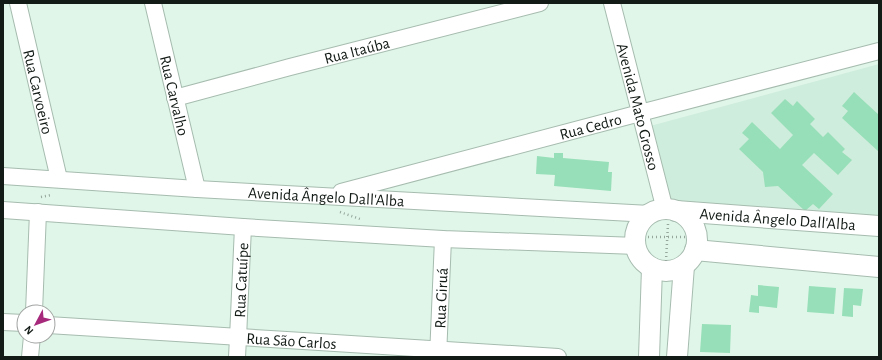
<svg xmlns="http://www.w3.org/2000/svg" width="882" height="360" viewBox="0 0 882 360" font-family="'Alegreya Sans',sans-serif">
	<rect width="100%" height="100%" fill="#e0f6e9"/>
	<!-- built -->
	<path fill="#cfeddc" d="M879,64v152l-202,-10 -8,-8 -19,-72z"/>
	<!-- building -->
	<path fill="#97dfb8" d="M854,92l25,23v37l-37,-34 6,-7 -6,-5z
		M785,99l8,7 4,-5 18,18 -5,5 13,13 5,-5 17,17 -3,3 10,8 -14,15 -24,-22 -12,12 31,29 -14,15 -6,-5 -8,7 -27,-25 -13,1 -2,-15 -24,-23 10,-10 -7,-6 10,-11 28,27 13,-14 -22,-22z
		M554,153h9v5l46,4 -1,10h4l-1,19 -57,-5 1,-11 -19,-1 1,-18 17,2z
		M758,285l21,2 -2,21 -18,-2v7l-10,-1 2,-17 7,1z
		M809,286l27,2 -2,26 -27,-2z
		M844,288l19,1 -2,17 -8,-1v12l-11,-1z
		M702,324l29,1 -1,28 -30,-1z"/>
	<g fill="none" stroke-linecap="round" stroke-linejoin="round">
		<!-- minor casing -->
		<g stroke="#a6bcaf" stroke-width="18">
			<g id="minor">
				<path id="s1" d="M18,3l41,176"/>
				<path id="s2" d="M153,3l44,186"/>
				<path id="s3" d="M612,3l53,207"/>
				<path id="s4" d="M175,98l115,-31 250,-64"/>
				<path id="s5" d="M3,176l194,13 453,25"/>
				<path id="s6" d="M341,192l299,-79 239,-62"/>
				<path d="M3,210l240,17 200,12 194,7"/>
				<path d="M34,312l4,-100"/>
				<path d="M3,322l21,1"/>
				<path id="s7" d="M48,325c170,11 340,21 510,32"/>
				<path d="M30,357l2,-21"/>
				<path id="s8" d="M237,357l1,-19 5,-111"/>
				<path id="s9" d="M438,357l5,-118"/>
			</g>
		</g>
		<!-- major casing -->
		<g stroke="#a6bcaf" stroke-width="22">
			<g id="major">
				<circle cx="666" cy="240" r="31"/>
				<path id="s10" d="M676,211l203,15"/>
				<path d="M695,250l184,17"/>
				<path d="M649,357l3,-89"/>
				<path d="M677,357l7,-91"/>
			</g>
		</g>
		<!-- path -->
		<path stroke="#95a69b" stroke-width="2.5" stroke-dasharray="1 3" stroke-linecap="butt" d="M41,197l10,-2
			M340,212l20,7
			M648,237h37
			M666,261l2,-37"/>
		<!-- minor -->
		<use href="#minor" stroke="#fff" stroke-width="16"/>
		<!-- major -->
		<use href="#major" stroke="#fff" stroke-width="20"/>
	</g>
	<g text-anchor="middle" stroke-width="3" stroke-linejoin="round" paint-order="stroke">
		<!-- street labels -->
		<g font-size="16" fill="#131b16" stroke="#fff">
			<text dy="6" stroke="none"><textPath href="#s4" startOffset="188">Rua Itaúba</textPath></text>
			<text dy="6" stroke="none"><textPath href="#s1" startOffset="91">Rua Carvoeiro</textPath></text>
			<text dy="6" stroke="none"><textPath href="#s2" startOffset="95">Rua Carvalho</textPath></text>
			<text dy="6" stroke="none"><textPath href="#s3" startOffset="107">Avenida Mato Grosso</textPath></text>
			<text dy="6" stroke="none"><textPath href="#s6" startOffset="258">Rua Cedro</textPath></text>
			<text dy="6" stroke="none"><textPath href="#s5" startOffset="324">Avenida Ângelo Dall'Alba</textPath></text>
			<text dy="6" stroke="none"><textPath href="#s10" startOffset="102">Avenida Ângelo Dall'Alba</textPath></text>
			<text dy="6" stroke="none"><textPath href="#s8" startOffset="77">Rua Catuípe</textPath></text>
			<text dy="6" stroke="none"><textPath href="#s9" startOffset="59">Rua Giruá</textPath></text>
			<text dy="6" stroke="none"><textPath href="#s7" startOffset="244">Rua São Carlos</textPath></text>
		</g>
	</g>
	<!-- border -->
	<rect width="882" height="360" fill="none" stroke="#131b16" stroke-width="8"/>
	<!-- north arrow -->
	<g transform="translate(36 324) rotate(229)"><circle r="19" fill="#ffffff" stroke="#a1a4a2"/>
	<path d="M0-3L7 15L0 10L-7 15Z" fill="#a6297c"/>
	<text y="-6" font-size="11" font-weight="bold" text-anchor="middle" fill="#131b16">N</text>
	</g>
</svg>
